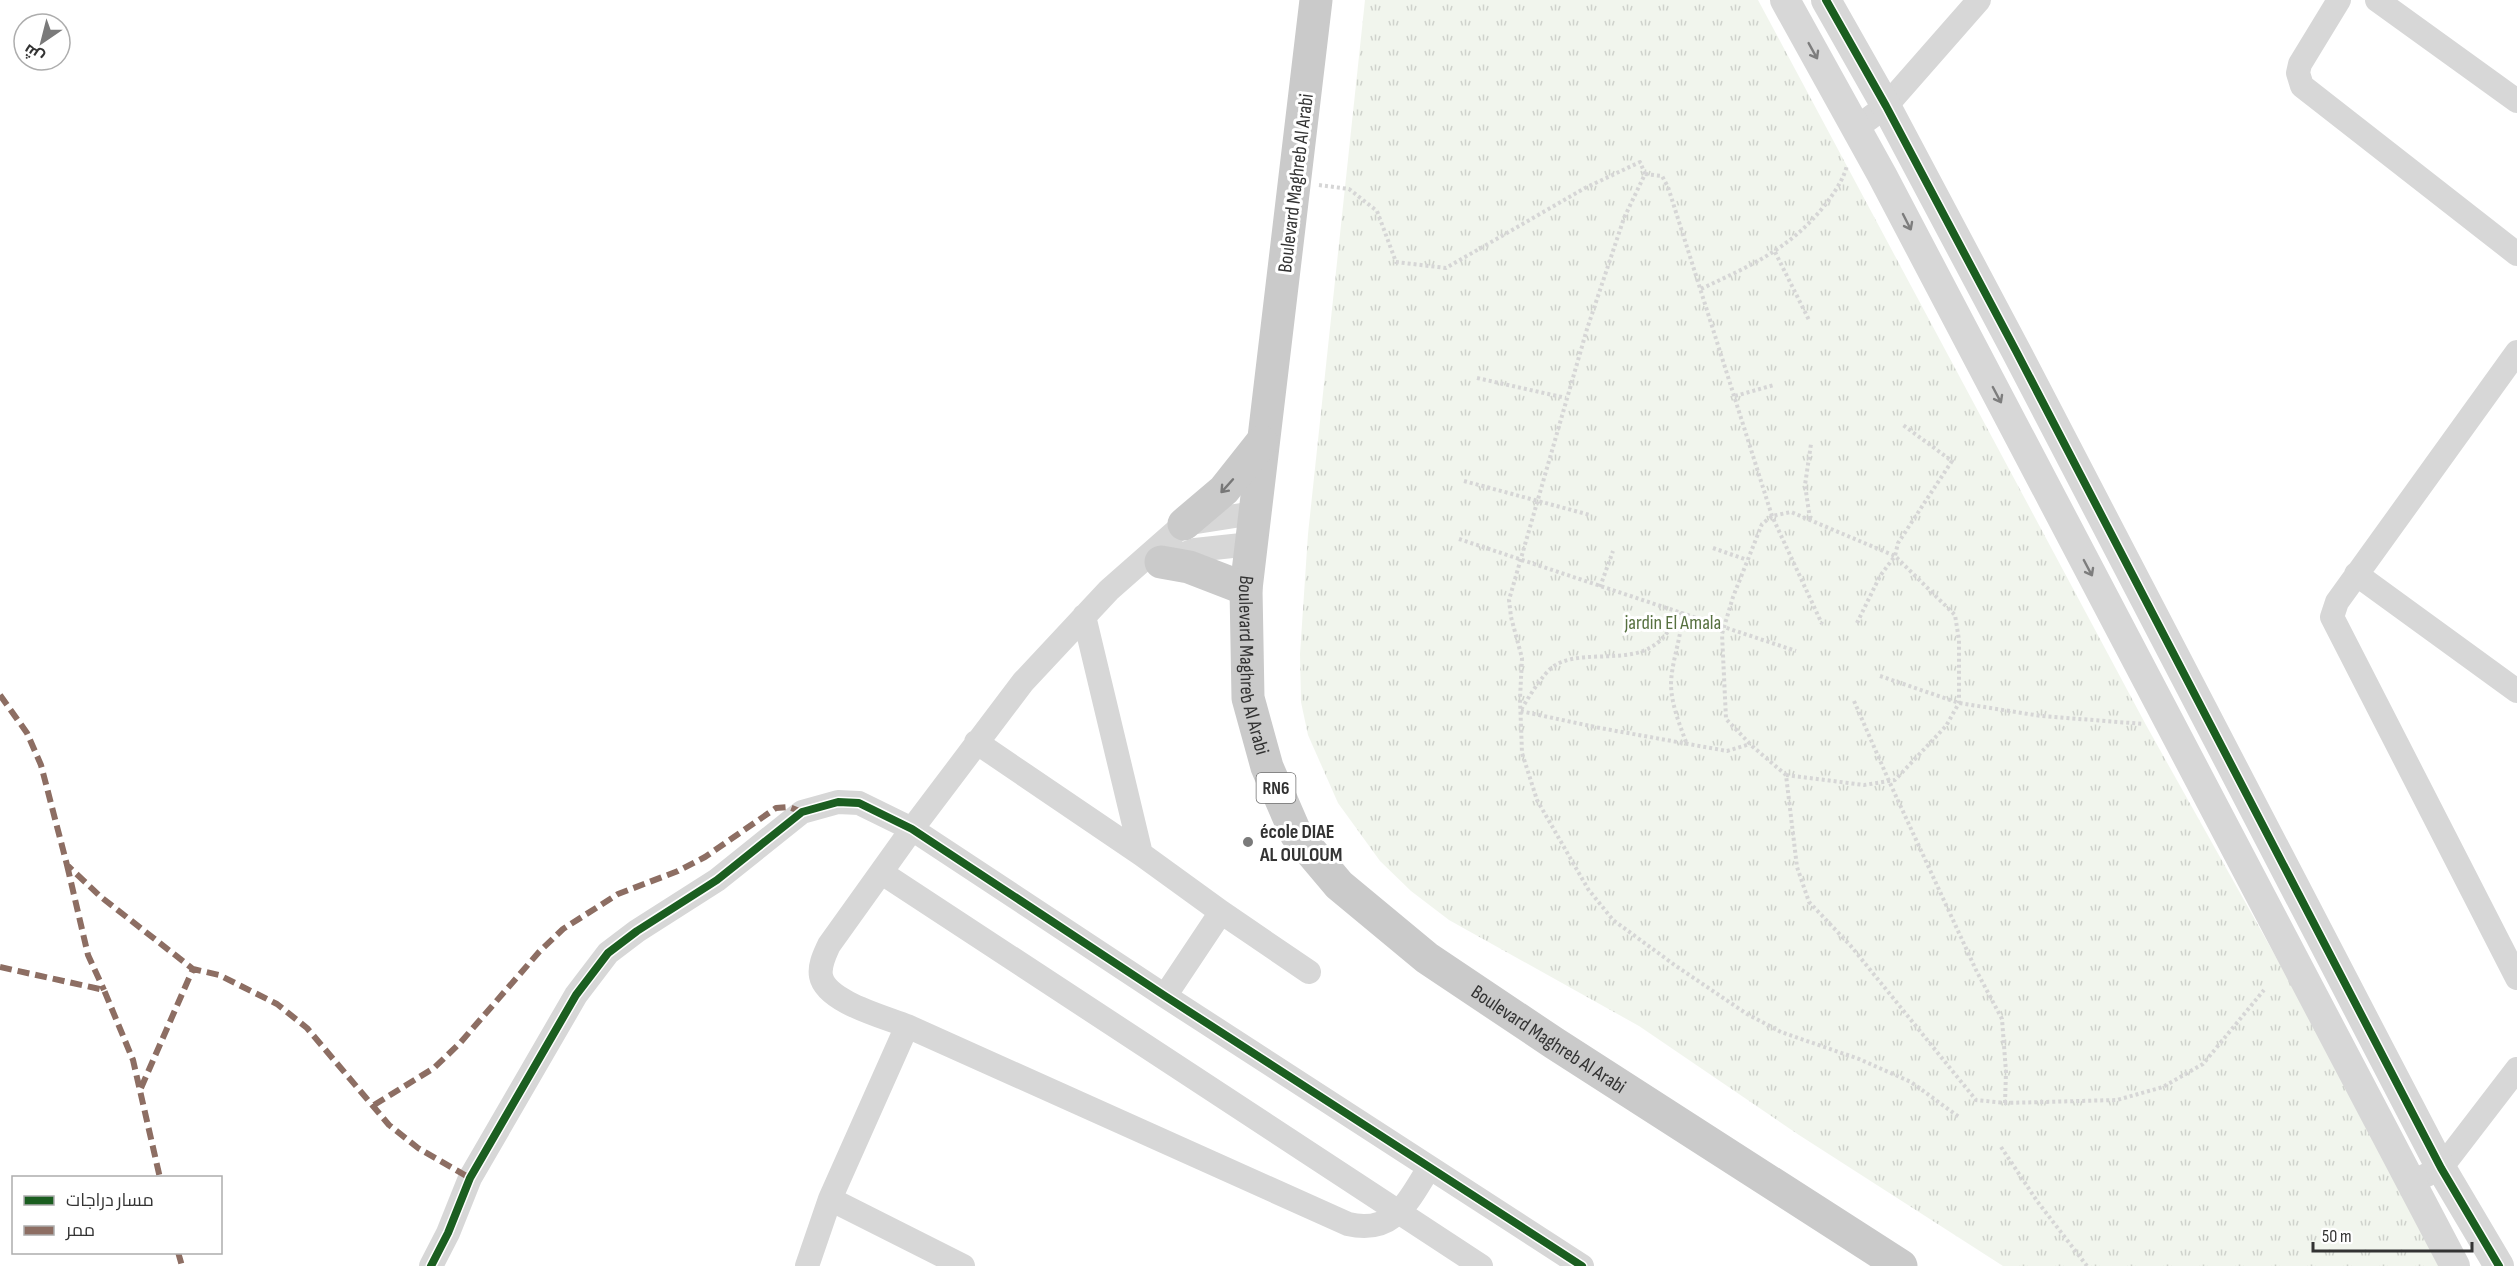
<svg xmlns="http://www.w3.org/2000/svg" width="2517" height="1266" viewBox="0 0 2517 1266" font-family="'Sofia Sans Condensed',Cairo,sans-serif">
	<defs>
		<pattern id="park-tufts" width="24" height="20" patternUnits="userSpaceOnUse" patternTransform="scale(1.5)"><rect width="24" height="20" fill="#f1f5ed"/><path d="M3 7l-1-3M5 7V3M7 7l1-3M15 17l-1-3M17 17v-4M19 17l1-3" fill="none" stroke="#cfd2cc"/></pattern>
	</defs>
	<rect width="100%" height="100%" fill="#fff"/>
	<!-- park -->
	<path fill="url(#park-tufts)" d="M1365,0h393l388,725 303,541h-446l-204,-131 -160,-109 -190,-106 -38,-29 -31,-30 -42,-58 -30,-68 -7,-33 -1,-48 8,-120z"/>
	<g fill="none" stroke-linecap="round" stroke-linejoin="round">
		<!-- path -->
		<path stroke="#d6d6d6" stroke-width="4" stroke-dasharray="3 3" stroke-linecap="butt" d="M1645,174l17,2 6,11 104,329 50,108
			M1319,185l30,4 28,22 19,51 50,6 139,-80 55,-26 5,12 -21,44 -37,111 -78,271 2,17 11,41 -2,41 2,54 15,47 51,89 25,31 63,46 71,48 34,18 78,27 52,23 48,35
			M1775,252l34,68
			M1701,289c50,-24 88,-39 124,-84 9,-12 19,-26 22,-40
			M1477,378l89,20
			M1735,396l39,-11
			M1464,481l126,34
			M1810,519l-5,-34 6,-41
			M1459,539l337,112
			M1713,548l34,12
			M1600,587l13,-36
			M1857,623l23,-47 15,-20 3,-13 54,-82 -49,-36
			M1880,676l79,27 82,13 103,8
			M1854,701l35,80 87,189 26,49 4,53 -1,31
			M1686,742c-7,-19 -15,-39 -15,-59 1,-24 11,-46 11,-70 -14,15 -16,29 -39,38 -27,10 -67,0 -89,15 -12,8 -26,33 -34,45l80,17 127,23 23,-7
			M1786,775l78,10 31,-5 51,-54 13,-23v-63l-4,-25 -60,-59 -104,-44 -19,4 -10,8 -29,73 -11,37 4,85 26,27 34,29 11,92 12,35 41,43 126,155 29,3 112,-3 46,-13 40,-23 61,-74
			M2001,1147l36,54 50,65"/>
		<!-- minor -->
		<path stroke="#d7d7d7" stroke-width="24" d="M2339,0l-39,64 -2,9 4,13 215,168
			M2377,0l140,101
			M1855,129l31,-23 93,-106
			M2517,352l-180,250 -5,15 185,361
			M1254,513l-70,11 -75,66 -86,92 -111,147 -83,116c-4,9 -10,20 -8,31 5,26 64,41 86,50l441,198c46,11 60,-23 81,-56
			M1161,562l34,-12 56,-6
			M2356,574l161,117
			M1084,616l57,238
			M976,742l165,112 80,58 88,60
			M882,873l599,393
			M1165,996l56,-84
			M2410,1183l31,-15 76,-99
			M830,1199l133,67
			M431,1266l17,-33 22,-55 106,-183 32,-42 29,-22 80,-51 85,-68 36,-10 21,1 53,26 253,167 417,270
			M807,1266l23,-67 77,-173"/>
		<!-- tertiary -->
		<path stroke="#d7d7d7" stroke-width="30" d="M1785,0l97,175 573,1091
			M1826,0l60,106 130,245 425,817 58,98"/>
		<!-- primary -->
		<g stroke="#cacaca" stroke-width="33">
			<path id="s1" d="M1316,0l-70,589 2,109 19,69 29,67 43,51 88,73 127,85 347,223"/>
			<path d="M1184,524l40,-34 38,-48"/>
			<path d="M1161,562l28,5 57,22"/>
		</g>
		<!-- quiet -->
		<path stroke="#8d6e63" stroke-width="6" stroke-dasharray="12 6" stroke-linecap="butt" d="M0,695l27,38 14,32 26,100 34,32 92,72
			M67,865l21,90 16,35
			M0,967l104,23 29,70 27,118
			M141,1088l52,-119 26,6 58,29 30,24 82,97 29,23 52,30
			M374,1105l60,-37 26,-25 79,-91 24,-23 55,-35 60,-23 27,-14 71,-49 13,-1 13,5
			M178,1252l4,14"/>
		<!-- cycleway casing -->
		<g stroke="#fff" stroke-width="11">
			<path id="cycleway" d="M1826,0l60,106 130,245 425,817 58,98
				M431,1266l17,-33 22,-55 106,-183 32,-42 29,-22 80,-51 85,-68 36,-10 21,1 53,26 253,167 417,270"/>
		</g>
		<!-- cycleway -->
		<use href="#cycleway" stroke="#1b5e20" stroke-width="8"/>
	</g>
	<!-- one-way arrows -->
	<defs><path id="oneway-shaft" d="M-6 0H5M1.5-3L5.5 0L1.5 3" fill="none" stroke-width="1.6" stroke-linecap="round" stroke-linejoin="round" transform="scale(1.5)"/></defs>
	<g stroke="#7d7d7d">
		<use href="#oneway-shaft" transform="translate(1813 51) rotate(61)"/>
		<use href="#oneway-shaft" transform="translate(1907 222) rotate(63)"/>
		<use href="#oneway-shaft" transform="translate(1997 395) rotate(62)"/>
		<use href="#oneway-shaft" transform="translate(2088 568) rotate(62)"/>
	</g>
	<use stroke="#777" href="#oneway-shaft" transform="translate(1227 486) rotate(132)"/>
	<!-- markers -->
	<circle fill="#7a7a7a" stroke="#fff" stroke-width="2" cx="1248" cy="842" r="6"/>
	<g text-anchor="middle" stroke-width="6" stroke-linejoin="round" paint-order="stroke">
		<!-- shield labels -->
		<rect fill="#fff" stroke="#707070" stroke-width="1.5" x="1256.5" y="773" width="39" height="30" rx="4.5"/>
		<g font-size="18" font-weight="bold" fill="#333">
			<text x="1276" y="794">RN6</text>
		</g>
		<!-- street labels -->
		<g font-size="20" fill="#333" stroke="#fff">
			<text transform="translate(1295 183) rotate(-83)" y="7">Boulevard Maghreb Al Arabi</text>
			<text dy="7" stroke="none"><textPath href="#s1" startOffset="670">Boulevard Maghreb Al Arabi</textPath></text>
			<text dy="7" stroke="none"><textPath href="#s1" startOffset="1174">Boulevard Maghreb Al Arabi</textPath></text>
		</g>
		<!-- park labels -->
		<g font-size="20" fill="#56703f" stroke="#fff">
			<text x="1673" y="629">jardin El Amala</text>
		</g>
		<!-- poi labels -->
		<g font-size="20" font-weight="bold" fill="#333" stroke="#fff" text-anchor="start">
			<text x="1260" y="838">école DIAE<tspan x="1260" dy="23">AL OULOUM</tspan></text>
		</g>
	</g>
	<!-- legend -->
	<rect x="12" y="1176" width="210" height="78" fill="#ffffff" stroke="#adadad" stroke-width="1.5"/>
	<rect x="24" y="1196" width="30" height="9" fill="#1b5e20" stroke="#adadad" stroke-width="1.5"/>
	<text x="66" y="1206" font-size="18" fill="#333333">مسار دراجات</text>
	<rect x="24" y="1226" width="30" height="9" fill="#8d6e63" stroke="#adadad" stroke-width="1.5"/>
	<text x="66" y="1236" font-size="18" fill="#333333">ممر</text>
	<!-- north arrow -->
	<g transform="translate(42 42) rotate(215)"><circle r="28" fill="#ffffff" stroke="#adadad" stroke-width="1.5"/>
	<path d="M0-4.5L10 22L0 15L-10 22Z" fill="#7a7a7a"/>
	<text y="-9" font-size="16" font-weight="bold" text-anchor="middle" fill="#333333">ش</text>
	</g>
	<!-- scale -->
	<path d="M2313 1242v9h159v-9" fill="none" stroke="#333333" stroke-width="3"/>
	<text x="2322" y="1242" font-size="18" fill="#333333" stroke="#ffffff" stroke-width="4.5" paint-order="stroke">50 m</text>
</svg>
